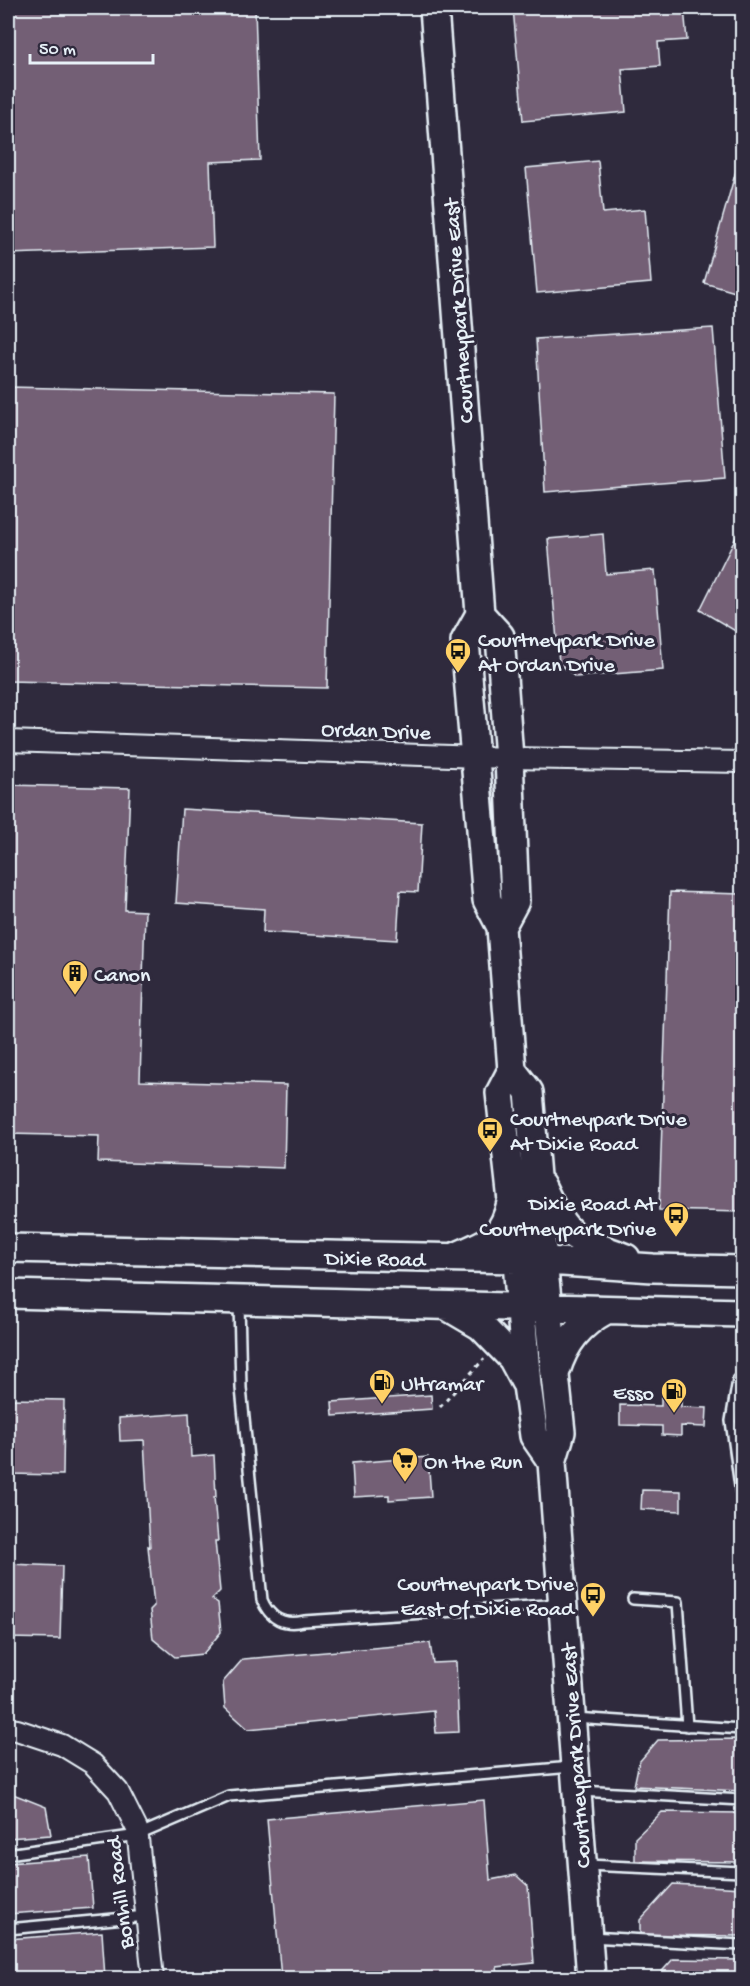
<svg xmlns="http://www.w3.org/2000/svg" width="750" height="1986" viewBox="0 0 750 1986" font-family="'Gochi Hand',sans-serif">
	<rect width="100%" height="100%" fill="#2f2a3d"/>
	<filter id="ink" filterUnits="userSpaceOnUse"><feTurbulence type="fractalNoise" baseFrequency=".0167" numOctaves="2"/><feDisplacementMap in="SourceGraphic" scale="12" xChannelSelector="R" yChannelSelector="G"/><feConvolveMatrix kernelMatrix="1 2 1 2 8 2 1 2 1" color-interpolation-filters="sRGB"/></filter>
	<g filter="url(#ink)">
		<!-- building -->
		<path fill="#735e75" stroke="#e8f1f8" stroke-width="1.5" d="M8,8h247l5,152 -50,2 3,85 -205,7z
			M513,8h171l3,32 -29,2 2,24 -38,3 4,43 -103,9z
			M742,150v144l-38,-11z
			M598,161l5,52 42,-4 6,74 -114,10 -11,-125z
			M713,328l12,150 -180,14 -9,-153z
			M8,387l326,7 -7,294 -319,-7z
			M742,525v110l-42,-25z
			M603,534l3,40 49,-4 8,100 -88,7 -16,-14 -11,-124z
			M8,785l122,3 -5,122 20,1 -5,170 146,4 -2,83 -186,-6 1,-26 -91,-2z
			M182,809l240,14 -4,69 -18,-1 -3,49 -134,-8 1,-23 -88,-6z
			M670,892l72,2v318l-83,-2z
			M431,1395l1,14 -99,7 -1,-14z
			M661,1397l20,1v9l26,1 -1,19 -25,-1v10l-19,-1v-9l-42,-1v-20l41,1z
			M8,1399l56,1 -1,75 -55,-1z
			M189,1413l2,44 23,-2 2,42h-2l4,44h-3l5,50 -8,8 6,4 3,29 -18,22 -28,3 -22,-18 -3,-29 4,-4 -6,-60 2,1 -6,-107 -24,1 -1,-23z
			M428,1457l3,40 -42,3v-5l-35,2 -2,-34z
			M642,1490l39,1v20l-40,-2z
			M8,1564l54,2 -2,73 -52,-1z
			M430,1643l3,20 23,-1 3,70 -23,1 -2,-22 -186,18 -23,-21 -2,-26 20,-23z
			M742,1739v52l-108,-5 5,-24 19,-22z
			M8,1792l38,15 5,28 -43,3z
			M484,1800l6,80 26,-5 12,11 6,77 -37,4 1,8 -41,3h-176l-14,-159z
			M662,1812l80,1v49l-107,-1v-23z
			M89,1857l4,51 -85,6v-51z
			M673,1884l69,4v48l-102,-1v-15z
			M102,1932l3,46h-97v-39z
			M673,1959l69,1v18h-86z"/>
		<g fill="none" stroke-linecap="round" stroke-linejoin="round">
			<!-- lane casing -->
			<g stroke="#e8f1f8" stroke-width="14">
				<path id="lane" d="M239,1302l2,86 21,212c8,19 22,26 42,21l258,-17
					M738,1380l-7,41 11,80
					M633,1599l45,3 9,124
					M574,1718l168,11
					M580,1791l162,9
					M8,1854l130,-19 91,-39 343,-29
					M586,1865l156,7
					M8,1929l138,-13
					M589,1937l153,8"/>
			</g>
			<!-- street casing -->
			<g stroke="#e8f1f8" stroke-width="24">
				<path id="street" d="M8,741l501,17 233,4
					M8,1729l9,1 45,15 31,19 25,27 19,38 16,149"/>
			</g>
			<!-- secondary casing -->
			<g stroke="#e8f1f8" stroke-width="32">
				<path id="secondary" d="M434,8l46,606 -15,27 22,259 14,27 11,143 -12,23 12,108 15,184 7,51 18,26
					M480,614l20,22 9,122 6,143 -14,26
					M512,1070l17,22 14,169 18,171 -9,30 39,516
					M541,1185c8,17 18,40 34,51 15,10 34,15 51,22
					M8,1248l509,11 136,9 89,2
					M457,1256c32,-14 46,-17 54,-53
					M8,1294l734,19
					M447,1306l34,20 31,32 13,24
					M556,1371c9,-29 24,-47 50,-61"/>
			</g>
			<!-- path -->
			<path stroke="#e8f1f8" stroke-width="3" stroke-dasharray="4.5 4.5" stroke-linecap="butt" d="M440,1407l44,-48"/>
			<!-- lane -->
			<use href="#lane" stroke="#2f2a3d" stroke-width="9"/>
			<!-- street -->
			<use href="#street" stroke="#2f2a3d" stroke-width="20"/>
			<!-- secondary -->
			<use href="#secondary" stroke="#2f2a3d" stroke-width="27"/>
		</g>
	</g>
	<!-- icons -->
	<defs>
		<g id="bus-pin" transform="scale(1.35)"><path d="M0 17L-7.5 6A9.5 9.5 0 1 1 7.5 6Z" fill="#ffd166" stroke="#2f2a3d"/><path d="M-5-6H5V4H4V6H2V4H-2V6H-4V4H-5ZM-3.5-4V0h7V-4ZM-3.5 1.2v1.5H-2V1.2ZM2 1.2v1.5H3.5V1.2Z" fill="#111"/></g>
		<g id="building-pin" transform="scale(1.35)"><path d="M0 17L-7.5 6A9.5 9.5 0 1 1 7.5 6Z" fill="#ffd166" stroke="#2f2a3d"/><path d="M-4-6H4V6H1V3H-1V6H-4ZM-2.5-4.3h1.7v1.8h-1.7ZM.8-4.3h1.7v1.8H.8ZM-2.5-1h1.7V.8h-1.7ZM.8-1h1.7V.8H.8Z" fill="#111"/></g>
		<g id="fuel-pin" transform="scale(1.35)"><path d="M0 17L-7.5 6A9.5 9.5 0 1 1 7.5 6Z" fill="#ffd166" stroke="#2f2a3d"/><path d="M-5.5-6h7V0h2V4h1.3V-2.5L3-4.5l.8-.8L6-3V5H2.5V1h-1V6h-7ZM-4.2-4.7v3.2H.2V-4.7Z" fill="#111"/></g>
		<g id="supermarket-pin" transform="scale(1.35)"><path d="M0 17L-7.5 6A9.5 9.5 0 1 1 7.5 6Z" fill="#ffd166" stroke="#2f2a3d"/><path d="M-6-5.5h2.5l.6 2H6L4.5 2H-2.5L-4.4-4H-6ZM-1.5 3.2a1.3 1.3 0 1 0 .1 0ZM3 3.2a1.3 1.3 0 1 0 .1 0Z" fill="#111"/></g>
	</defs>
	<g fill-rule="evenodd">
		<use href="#bus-pin" x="458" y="651"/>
		<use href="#building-pin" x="75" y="973"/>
		<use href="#bus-pin" x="490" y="1130"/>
		<use href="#bus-pin" x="676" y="1215"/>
		<use href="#fuel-pin" x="382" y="1382"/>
		<use href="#fuel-pin" x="674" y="1391"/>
		<use href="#supermarket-pin" x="405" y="1460"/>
		<use href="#bus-pin" x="593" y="1595"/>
	</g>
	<g text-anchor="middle" stroke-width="6" stroke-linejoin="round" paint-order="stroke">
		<!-- street labels -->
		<g font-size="22" fill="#e8f1f8" stroke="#2f2a3d">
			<text transform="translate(457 311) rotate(-94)" y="8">Courtneypark Drive East</text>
			<text transform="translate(376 729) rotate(2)" y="8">Ordan Drive</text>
			<text transform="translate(375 1257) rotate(1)" y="8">Dixie Road</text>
			<text transform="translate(574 1756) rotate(-94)" y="8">Courtneypark Drive East</text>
			<text transform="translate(118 1893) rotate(-97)" y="8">Bonhill Road</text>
		</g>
		<!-- poi labels -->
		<g font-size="22" fill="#e8f1f8" stroke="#2f2a3d" text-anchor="start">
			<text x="478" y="646">Courtneypark Drive<tspan x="478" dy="25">At Ordan Drive</tspan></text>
			<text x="94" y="981">Canon</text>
			<text x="510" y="1125">Courtneypark Drive<tspan x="510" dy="25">At Dixie Road</tspan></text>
			<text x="656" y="1210" text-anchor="end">Dixie Road At<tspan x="656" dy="25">Courtneypark Drive</tspan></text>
			<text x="401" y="1390">Ultramar</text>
			<text x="654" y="1399" text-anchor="end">Esso</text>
			<text x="424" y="1468">On the Run</text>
			<text x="574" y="1590" text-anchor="end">Courtneypark Drive<tspan x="574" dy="25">East Of Dixie Road</tspan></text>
		</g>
	</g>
	<!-- margin -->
	<rect width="750" height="1986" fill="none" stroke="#2f2a3d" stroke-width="30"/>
	<rect x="15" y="15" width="720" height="1956" fill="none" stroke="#e8f1f8" stroke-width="2" filter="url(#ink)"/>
	<!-- scale -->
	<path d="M30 54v9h123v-9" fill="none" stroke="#e8f1f8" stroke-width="3"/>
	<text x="39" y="54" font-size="18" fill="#e8f1f8" stroke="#2f2a3d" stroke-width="4.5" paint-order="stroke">50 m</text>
</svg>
